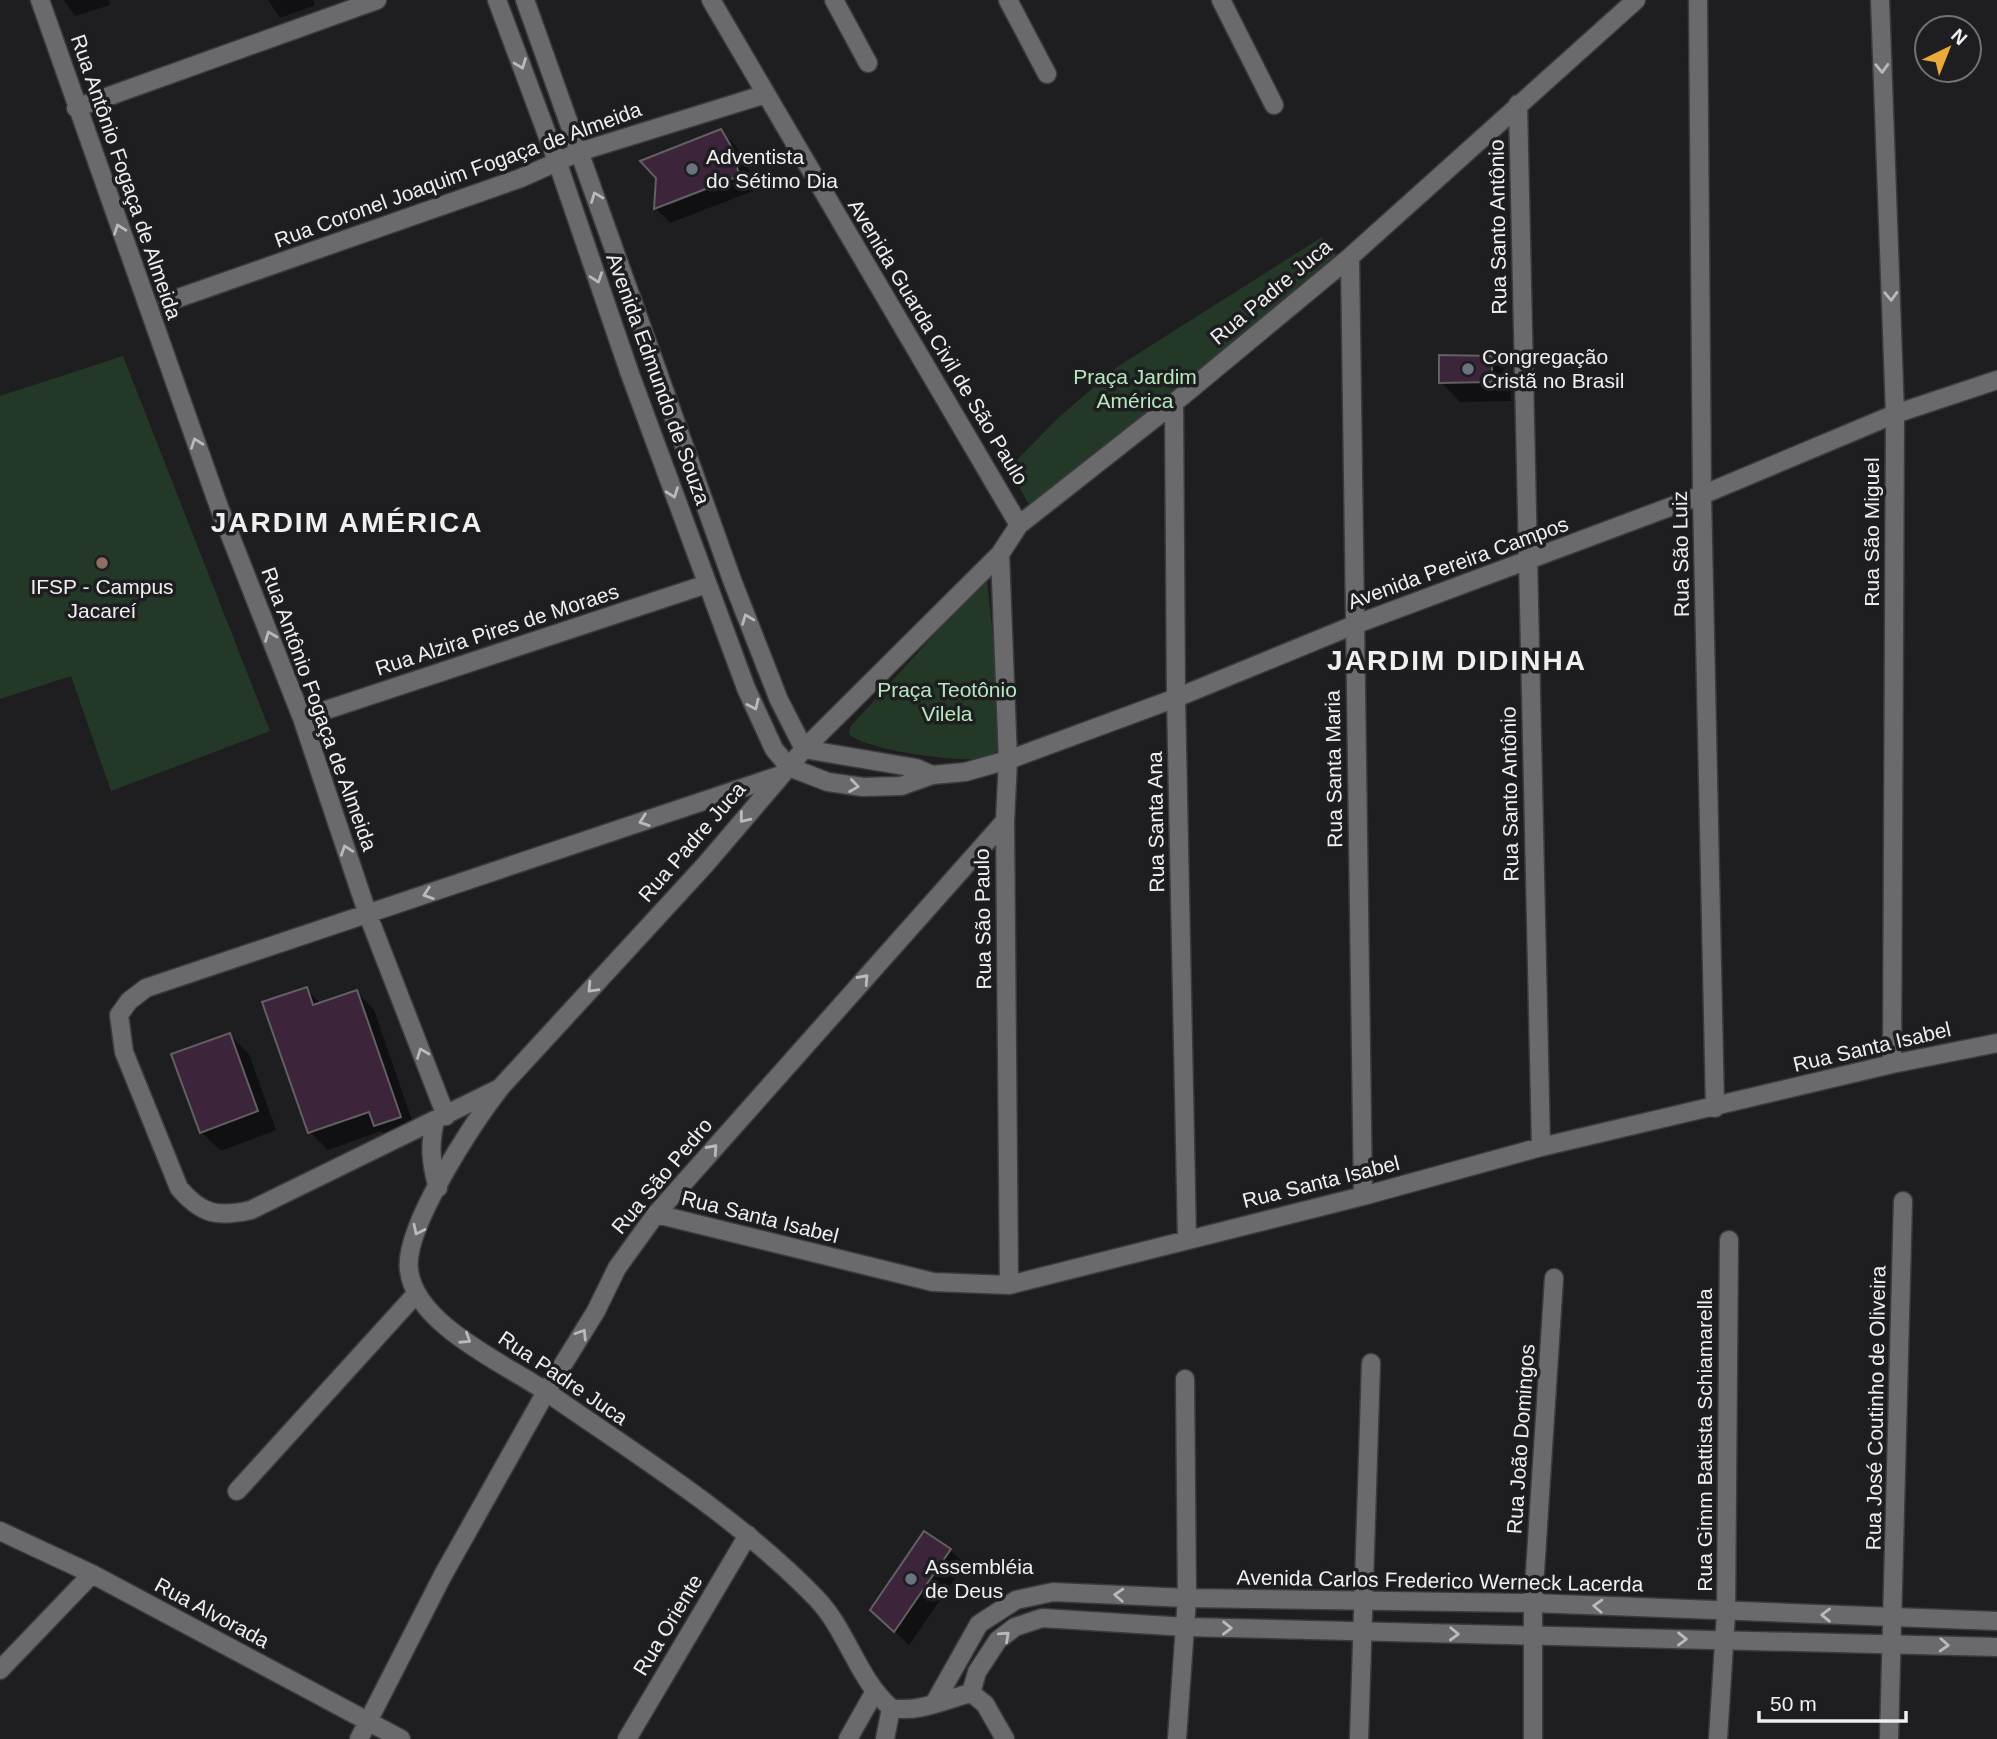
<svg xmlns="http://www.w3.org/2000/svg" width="1997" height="1739" viewBox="0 0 1997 1739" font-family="Helvetica,sans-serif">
	<rect width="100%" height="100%" fill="#1e1d20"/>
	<!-- green -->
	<path fill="#243827" d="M1322,237l16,20 -160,135 -149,113 -20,-37 49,-50 59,-51z
		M123,356l147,375 -159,60 -40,-115 -71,23v-303z
		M987,581l17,155c-2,10 -6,17 -16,21 -20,8 -124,-7 -139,-23l1,-7 131,-144z"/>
	<!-- shadow -->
	<path fill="#0007" fill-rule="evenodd" d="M64,0h45l1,5 -35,11z
		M268,0h45l2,5 -35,13z
		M720,131l15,14 13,22 5,24 -83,32 -14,-15 1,-31zM747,171l1,3 -79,31v-4z
		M1491,357l20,20v24l-51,1 -19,-20z
		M306,989l15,15 36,-12 17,18 43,125 -24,8 -12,-12 -53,19 -18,-18z
		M230,1035l19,19 27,76 -55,21 -20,-19z
		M950,1550l15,14 -56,81 -22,-21z"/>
	<!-- building -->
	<path fill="#3c253a" stroke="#626062" stroke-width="2" d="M721,129l13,22 5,25 -85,33 2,-31 -16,-17z
		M1439,355l53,1v26l-53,1z
		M307,987l6,18 44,-15 44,127 -27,9 -5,-14 -61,21 -46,-131z
		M230,1033l28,78 -58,22 -29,-79z
		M924,1531l27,18 -57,83 -24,-22z"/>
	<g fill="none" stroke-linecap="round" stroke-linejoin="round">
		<!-- street casing -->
		<g stroke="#3b3b3d" stroke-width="21">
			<path id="street" d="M40,0l179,507 83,211 66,197 78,201
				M711,0l308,525
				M834,0l34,63
				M1008,0l39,74
				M1221,0l53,105
				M1698,0l4,495 13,613
				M1880,0l15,414 -3,650
				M1518,104l23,1043
				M76,108l301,-108
				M1350,257l13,939
				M167,302l354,-124 58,-26 187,-58
				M1174,403l2,295 11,542
				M1000,554l8,206 -3,61 4,464
				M302,718l405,-134
				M804,749l196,-195 19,-29 155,-122 176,-146 286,-257
				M500,1088l-249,122c-34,8 -50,4 -72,-22l-55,-136 -5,-37 10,-14 17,-13 632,-212
				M435,1121c-6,25 -4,43 3,67
				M656,1214l277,68 76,3 354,-89 178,-49 351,-83 105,-21
				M237,1491l179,-197
				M0,1531l92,43 309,165
				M0,1670l92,-96
				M971,1693l14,11 20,35
				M359,1739l84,-164 103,-183 50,-81 21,-43 39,-54 349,-393
				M627,1739l121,-204
				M848,1739l26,-46
				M885,1739l6,-31
				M1177,1739l10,-141 -2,-219
				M1359,1739l12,-376
				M1533,1739v-136l21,-325
				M1718,1739l8,-126 3,-373
				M1889,1739l14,-538"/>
		</g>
		<!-- secondary casing -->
		<g stroke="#3b3b3d" stroke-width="21">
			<path id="secondary" d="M497,0l60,161 73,213 116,314 28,61 15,18 39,15 35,5 38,-1 31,-11 33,-3 43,-12 168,-62 178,-73 348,-130 193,-81 102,-34
				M525,0l207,580 47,120 25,49
				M804,749l-99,116 -205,223c-26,34 -97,140 -91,182 6,55 97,94 139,123 92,64 191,125 269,206 31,33 40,79 74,109 27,5 53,-8 80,-15l6,-21 21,-32 17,-13 27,-9 144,9 811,20
				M804,749l112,19 16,7
				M935,1702l44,-78 37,-24 37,-8 134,6 346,5 464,18"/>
		</g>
		<!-- street -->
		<use href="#street" stroke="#6a6a6d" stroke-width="18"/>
		<!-- secondary -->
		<use href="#secondary" stroke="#6a6a6d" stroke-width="18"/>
	</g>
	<!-- one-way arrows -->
	<defs><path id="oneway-chevron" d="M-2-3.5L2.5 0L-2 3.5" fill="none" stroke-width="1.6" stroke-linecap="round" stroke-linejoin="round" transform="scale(1.75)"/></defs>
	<g stroke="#bababc">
		<use href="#oneway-chevron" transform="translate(521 64) rotate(69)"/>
		<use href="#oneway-chevron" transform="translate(1882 68) rotate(88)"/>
		<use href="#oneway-chevron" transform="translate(596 197) rotate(-111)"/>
		<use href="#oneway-chevron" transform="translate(119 229) rotate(-110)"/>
		<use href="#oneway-chevron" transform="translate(597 278) rotate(71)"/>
		<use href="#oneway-chevron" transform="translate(1891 296) rotate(88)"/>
		<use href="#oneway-chevron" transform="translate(196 443) rotate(-110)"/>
		<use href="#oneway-chevron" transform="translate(673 493) rotate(70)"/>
		<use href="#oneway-chevron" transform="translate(747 619) rotate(-111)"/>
		<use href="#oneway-chevron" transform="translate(270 636) rotate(-111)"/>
		<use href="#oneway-chevron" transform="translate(754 705) rotate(65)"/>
		<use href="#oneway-chevron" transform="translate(854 786) rotate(8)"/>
		<use href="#oneway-chevron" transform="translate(744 818) rotate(129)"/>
		<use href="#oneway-chevron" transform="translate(644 821) rotate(161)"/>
		<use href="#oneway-chevron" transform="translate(346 850) rotate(-109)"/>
		<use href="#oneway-chevron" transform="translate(428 894) rotate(161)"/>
		<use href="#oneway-chevron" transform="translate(864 979) rotate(-48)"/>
		<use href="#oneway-chevron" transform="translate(592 988) rotate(133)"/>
		<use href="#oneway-chevron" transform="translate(422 1053) rotate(-111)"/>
		<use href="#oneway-chevron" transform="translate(713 1149) rotate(-48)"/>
		<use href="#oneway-chevron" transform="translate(418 1230) rotate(116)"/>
		<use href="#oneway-chevron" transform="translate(582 1334) rotate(-58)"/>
		<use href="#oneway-chevron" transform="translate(466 1339) rotate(33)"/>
		<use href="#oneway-chevron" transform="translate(1119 1595) rotate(-177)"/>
		<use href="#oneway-chevron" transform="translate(1598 1606) rotate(-177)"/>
		<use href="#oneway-chevron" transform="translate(1826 1615) rotate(-179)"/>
		<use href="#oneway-chevron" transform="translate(1227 1628) rotate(1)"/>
		<use href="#oneway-chevron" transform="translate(1454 1634) rotate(2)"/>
		<use href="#oneway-chevron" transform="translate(1005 1636) rotate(-42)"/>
		<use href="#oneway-chevron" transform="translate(1682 1639) rotate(1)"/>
		<use href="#oneway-chevron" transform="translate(1944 1645) rotate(3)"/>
	</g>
	<!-- markers -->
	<g fill="#6b7280" stroke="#1e1d20" stroke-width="2.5">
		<circle cx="692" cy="169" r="7"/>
		<circle cx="1468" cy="369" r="7"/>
		<circle cx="911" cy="1579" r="7"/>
	</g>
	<circle fill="#8d6e63" stroke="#1e1d20" stroke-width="2.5" cx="102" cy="563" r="7"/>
	<g text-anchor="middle" stroke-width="7" stroke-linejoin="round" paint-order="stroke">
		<!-- poi labels -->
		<g font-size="21" fill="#efeff0" stroke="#1e1d20" text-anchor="start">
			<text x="706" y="164">Adventista<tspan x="706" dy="24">do Sétimo Dia</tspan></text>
			<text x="1482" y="364">Congregação<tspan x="1482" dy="24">Cristã no Brasil</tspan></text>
			<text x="102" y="594" text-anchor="middle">IFSP - Campus<tspan x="102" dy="24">Jacareí</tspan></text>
			<text x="925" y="1574">Assembléia<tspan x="925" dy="24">de Deus</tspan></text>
		</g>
		<!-- street labels -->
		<g font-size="21" fill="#efeff0" stroke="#1e1d20">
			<text transform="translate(458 175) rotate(-20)" y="7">Rua Coronel Joaquim Fogaça de Almeida</text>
			<text transform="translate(126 177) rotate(71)" y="7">Rua Antônio Fogaça de Almeida</text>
			<text transform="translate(1498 227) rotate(-91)" y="7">Rua Santo Antônio</text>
			<text transform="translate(1271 292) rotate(-40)" y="7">Rua Padre Juca</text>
			<text transform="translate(938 342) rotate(59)" y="7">Avenida Guarda Civil de São Paulo</text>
			<text transform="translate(658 379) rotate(70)" y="7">Avenida Edmundo de Souza</text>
			<text transform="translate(1872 532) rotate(-90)" y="7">Rua São Miguel</text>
			<text transform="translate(1681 554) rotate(-91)" y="7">Rua São Luiz</text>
			<text transform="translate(1458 563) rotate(-20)" y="7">Avenida Pereira Campos</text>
			<text transform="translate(497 630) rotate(-18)" y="7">Rua Alzira Pires de Moraes</text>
			<text transform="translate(319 709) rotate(70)" y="7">Rua Antônio Fogaça de Almeida</text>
			<text transform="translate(1334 769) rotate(-91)" y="7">Rua Santa Maria</text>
			<text transform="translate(1510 794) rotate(-91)" y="7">Rua Santo Antônio</text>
			<text transform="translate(1156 822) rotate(-91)" y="7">Rua Santa Ana</text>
			<text transform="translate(692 842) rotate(-49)" y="7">Rua Padre Juca</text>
			<text transform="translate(983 919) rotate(-91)" y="7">Rua São Paulo</text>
			<text transform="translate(1872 1047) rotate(-13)" y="7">Rua Santa Isabel</text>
			<text transform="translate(662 1176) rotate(-50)" y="7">Rua São Pedro</text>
			<text transform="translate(1321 1182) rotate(-14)" y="7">Rua Santa Isabel</text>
			<text transform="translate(760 1217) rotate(14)" y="7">Rua Santa Isabel</text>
			<text transform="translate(563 1378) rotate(34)" y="7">Rua Padre Juca</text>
			<text transform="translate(1876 1408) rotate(-89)" y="7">Rua José Coutinho de Oliveira</text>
			<text transform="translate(1521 1439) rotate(-86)" y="7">Rua João Domingos</text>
			<text transform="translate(1705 1440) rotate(-90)" y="7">Rua Gimm Battista Schiamarella</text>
			<text transform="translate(1440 1581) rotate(1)" y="7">Avenida Carlos Frederico Werneck Lacerda</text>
			<text transform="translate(212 1613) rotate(28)" y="7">Rua Alvorada</text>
			<text transform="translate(668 1625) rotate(-59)" y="7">Rua Oriente</text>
		</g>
		<!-- park labels -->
		<g font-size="21" fill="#b6e8bd" stroke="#1e1d20">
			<text x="1135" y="384">Praça Jardim<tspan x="1135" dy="24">América</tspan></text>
			<text x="947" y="697">Praça Teotônio<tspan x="947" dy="24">Vilela</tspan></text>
		</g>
		<!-- district labels -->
		<g font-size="28" font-weight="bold" letter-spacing="2" fill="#efeff0" stroke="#1e1d20">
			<text x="347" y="532">JARDIM AMÉRICA</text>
			<text x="1457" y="670">JARDIM DIDINHA</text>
		</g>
	</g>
	<!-- north arrow -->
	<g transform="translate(1948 49) rotate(43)"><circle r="33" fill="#1e1d20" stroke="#727173" stroke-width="2"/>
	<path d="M0-5L12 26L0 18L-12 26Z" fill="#eaaa39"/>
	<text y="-10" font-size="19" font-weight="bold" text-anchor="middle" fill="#efeff0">N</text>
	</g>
	<!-- scale -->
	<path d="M1759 1711v10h147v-10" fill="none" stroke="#efeff0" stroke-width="3.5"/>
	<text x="1770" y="1711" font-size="21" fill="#efeff0" stroke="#1e1d20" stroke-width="5" paint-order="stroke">50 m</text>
</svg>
